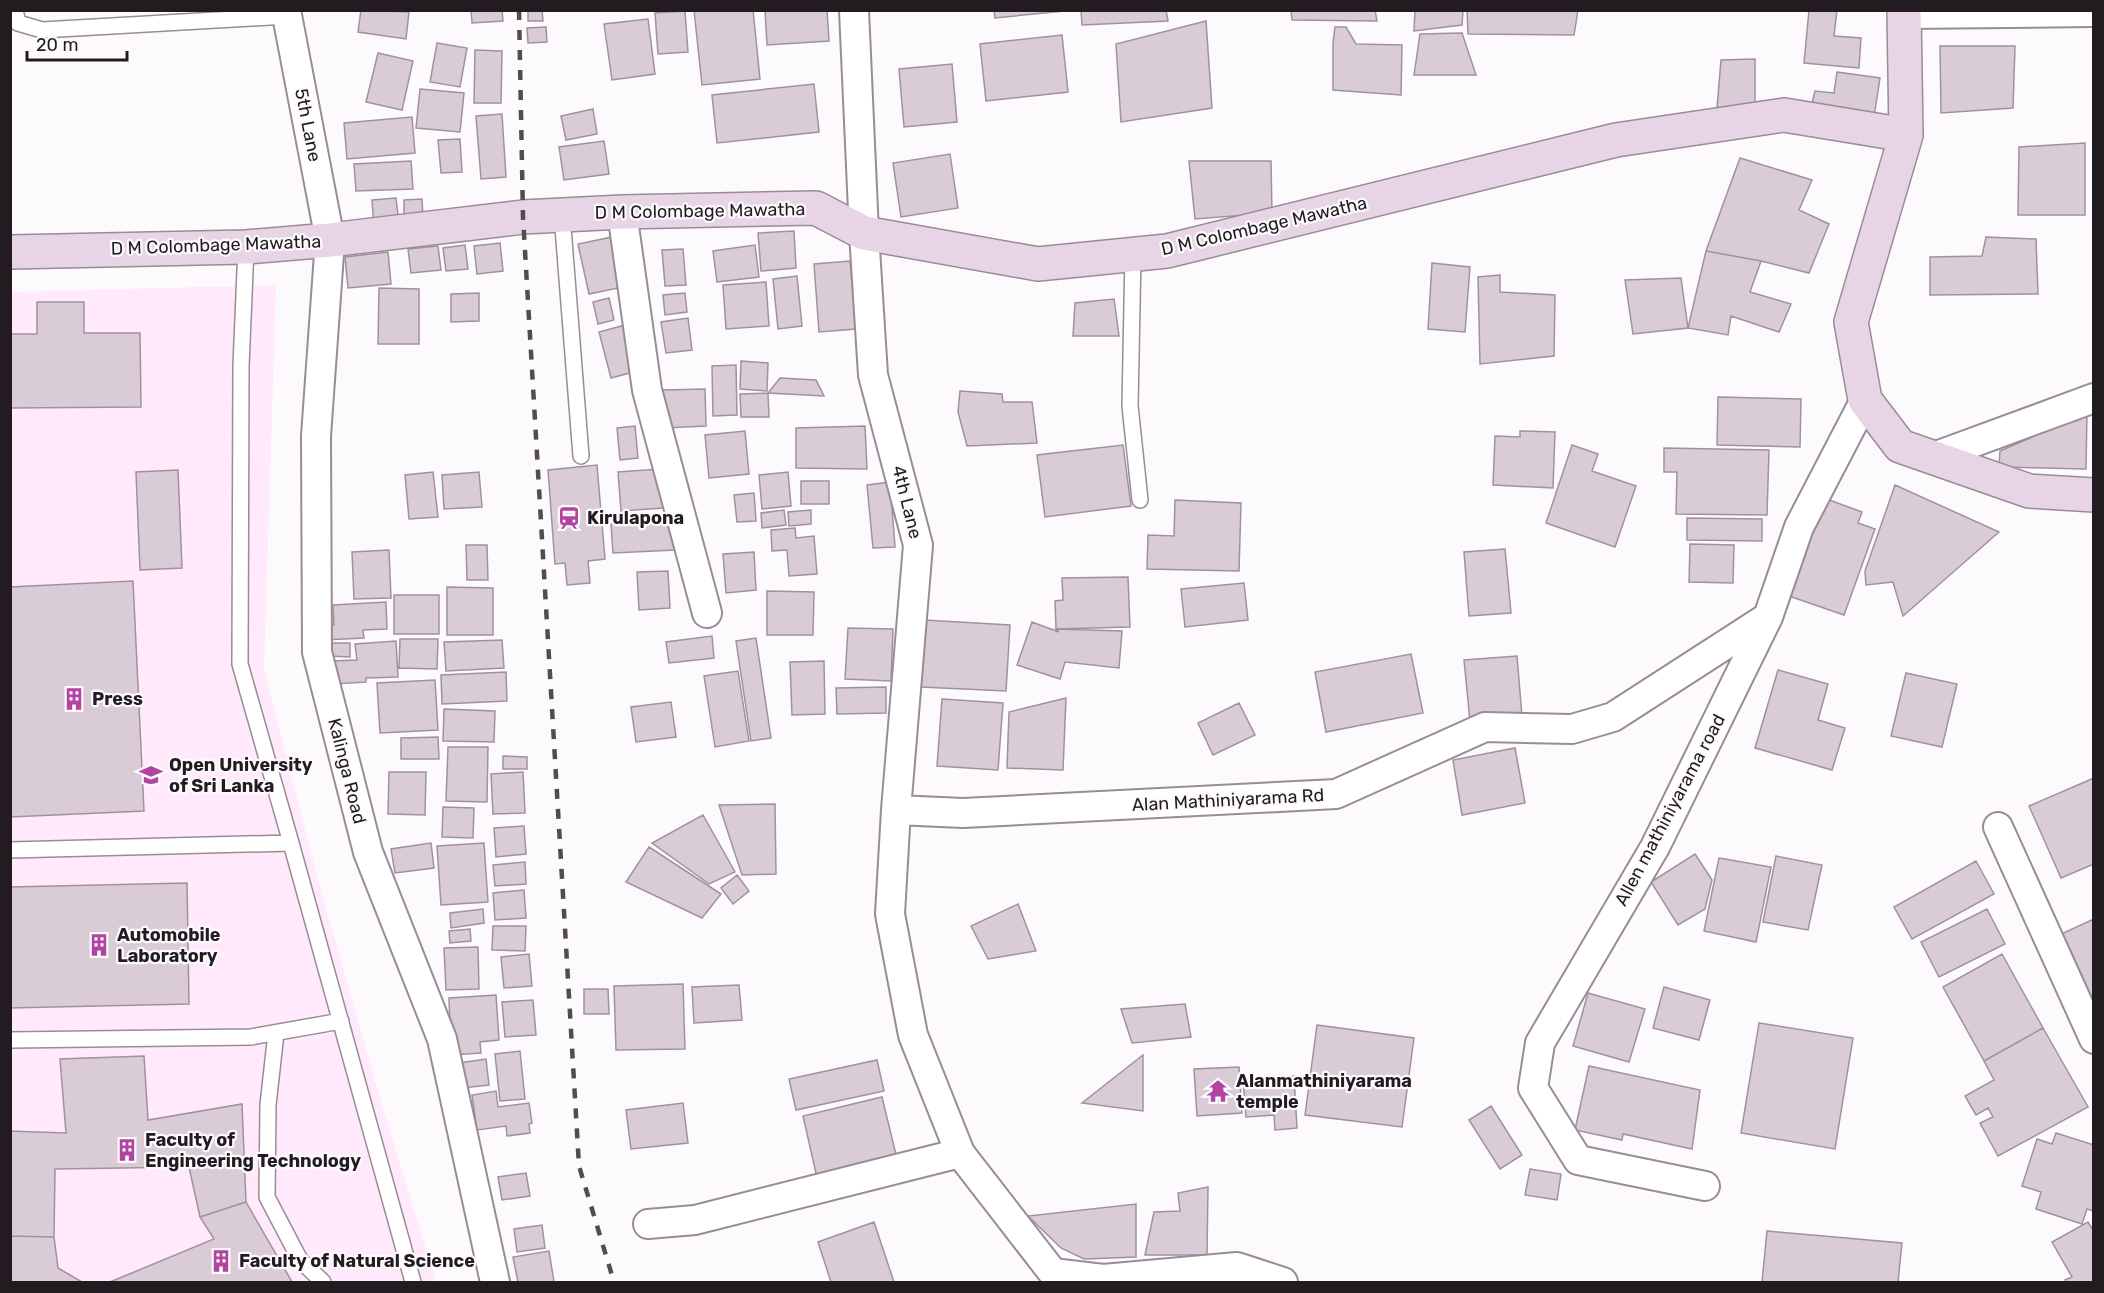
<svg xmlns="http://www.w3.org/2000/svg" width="2104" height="1293" viewBox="0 0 2104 1293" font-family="Rubik,sans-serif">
	<rect width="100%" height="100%" fill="#fdfafd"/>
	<!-- built -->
	<path fill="#ffe9fa" d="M276,285l-12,384 54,211 65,228 53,174h-425l-1,-990z"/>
	<!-- building -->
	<path fill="#daccd7" stroke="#a0929d" stroke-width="1.5" d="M361,10l48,2 -3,27 -48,-7z
		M471,10h31l1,11 -31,2z
		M528,10h14l1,11h-15z
		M694,10h59l7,69 -58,6z
		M765,10h62l2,31 -62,4z
		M994,10h70v1l-69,7z
		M1081,10h85l2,11 -86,4z
		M1291,10h84l2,11 -85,-1z
		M1415,10h48l-1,15 -48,6z
		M1467,10h111l-4,25 -106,-1z
		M1809,10h28l-3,26 27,2 -2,30 -55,-5z
		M685,11l3,41 -30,2 -3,-41z
		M648,19l7,55 -43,6 -8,-56z
		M1206,21l6,87 -91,14 -5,-78z
		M546,27l1,15 -19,1 -1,-15z
		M1335,27h11l10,17 46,1 -1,50 -68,-5v-47z
		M1462,33l14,42h-62l6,-41z
		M1062,35l6,57 -82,9 -6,-57z
		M437,43l30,5 -7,39 -30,-5z
		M1940,46h75l-2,62 -72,5z
		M475,50l27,1 -1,52h-27z
		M378,53l35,8 -11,49 -36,-8z
		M1755,59v47l-38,2 4,-48z
		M952,64l5,58 -53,5 -5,-58z
		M1837,72l43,6 -6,39 -62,-14 3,-12 19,2z
		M814,84l5,48 -102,11 -5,-48z
		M420,89l44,4 -4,39 -44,-4z
		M593,109l4,25 -31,6 -5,-24z
		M502,114l4,63 -25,2 -5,-63z
		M412,117l3,36 -68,6 -3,-36z
		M460,139l2,33 -21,1 -3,-33z
		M604,141l5,33 -45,6 -5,-33z
		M2085,143v72h-67l1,-68z
		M950,154l8,54 -57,9 -8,-54z
		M1740,158l72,22 -13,30 30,14 -20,49 -48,-12 -55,-10z
		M411,161l2,28 -57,2 -2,-27z
		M1189,161h82l1,52 -77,6z
		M396,198l3,26 -25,2 -2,-26z
		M422,199l1,19 -19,1v-19z
		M794,231l2,37 -35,3 -3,-38z
		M612,237l11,50 -34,7 -11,-50z
		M1986,237l50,2 2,55 -108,1v-38l52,-1z
		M500,243l3,28 -26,3 -3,-28z
		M465,245l3,24 -22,2 -3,-23z
		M755,245l4,32 -42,5 -4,-31z
		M438,246l3,24 -30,3 -3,-24z
		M683,249l3,36 -21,1 -3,-36z
		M1706,251l55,10 -11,31 41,12 -12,28 -48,-16 -3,19 -40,-7z
		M388,252l3,32 -43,4 -3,-31z
		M850,261l6,68 -37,3 -5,-68z
		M1432,263l38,4 -5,65 -37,-3z
		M1500,275v17l55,3 -1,61 -74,8 -2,-87z
		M797,276l5,50 -24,3 -5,-50z
		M1681,278l7,50 -55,6 -8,-54z
		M766,282l3,44 -43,3 -3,-44z
		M379,288l40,1v55h-41z
		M479,293v28l-28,1v-28z
		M685,293l2,19 -22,3 -2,-20z
		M609,298l5,22 -16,4 -5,-22z
		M1114,299l5,37h-46l2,-33z
		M37,302h47v31h56l1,74 -131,1v-74h27z
		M688,318l4,32 -26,3 -5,-31z
		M625,325l12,46 -26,7 -12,-46z
		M741,361l27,2 -1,28 -27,-2z
		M736,365l1,50 -24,1 -1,-50z
		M780,378l36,2 8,16 -56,-3z
		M705,389l1,37 -41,2 -2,-38z
		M960,391l42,3 1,8h29l5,41 -70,3 -9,-34z
		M768,393l1,24h-28l-1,-23z
		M1718,397l83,2 -1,48 -83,-2z
		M2087,413l-1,56 -87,-2 1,-16z
		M635,426l3,32 -18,2 -3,-32z
		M865,426l2,43 -71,-1v-40z
		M745,431l4,43 -40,4 -4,-43z
		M1520,431l35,1 -2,56 -60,-3 2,-49 25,1z
		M1123,445l8,61 -86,11 -8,-62z
		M1572,445l26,9 -6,17 44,15 -21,61 -69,-24z
		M1664,448l105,2 -2,65 -91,-1 1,-42h-13z
		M597,465l8,94 -17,2 2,22 -23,2 -2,-22 -10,1 -7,-94z
		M660,469l3,39 -42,3 -3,-39z
		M178,470l4,98 -42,2 -4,-98z
		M433,472l5,45 -29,2 -4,-44z
		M479,472l3,35 -38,2 -2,-34z
		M788,472l3,34 -29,3 -3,-34z
		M801,481h28v23h-28z
		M890,482l5,65 -22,1 -6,-63z
		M1895,485l104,47 -96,84 -10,-34 -27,3 -1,-14z
		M754,493l2,28 -19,1 -3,-27z
		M1824,498l38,14 -4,11 17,6 -31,86 -55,-19z
		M1175,500l66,3 -2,68 -92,-2 1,-34 26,1z
		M784,510l2,15 -24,3 -1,-15z
		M811,510v14l-22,2 -1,-14z
		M1687,518l75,1v22l-75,-1z
		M673,521l2,29 -62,3 -2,-29z
		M795,528l1,10 18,-2 3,38 -28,2 -2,-26 -15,1 -1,-21z
		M1690,544l44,1 -1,38 -44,-1z
		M466,545h21l1,35h-21z
		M1505,549l6,64 -42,3 -5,-64z
		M389,550l2,48 -37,1 -2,-47z
		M754,552l2,38 -30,3 -3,-39z
		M668,571l2,37 -31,2 -2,-38z
		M1128,577l2,50 -74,2 -1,-28 8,-1 -1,-22z
		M133,581l11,230 -134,6v-230z
		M1244,583l4,37 -63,7 -4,-38z
		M447,587l46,1v47h-46z
		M767,591l47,1 -1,43h-46z
		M394,595h45v39h-45z
		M386,602l1,27 -24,1 1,8 -41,2v-15h11l-1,-20z
		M924,620l86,5 -4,66 -85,-4z
		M1032,622l27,10 -3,-3 66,2 -3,37 -54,-6 -5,17 -43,-14z
		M848,628l45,1 -2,52 -46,-2z
		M712,636l2,22 -45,5 -3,-21z
		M756,638l15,100 -20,3 -15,-100z
		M400,639h38l-1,30 -38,-1z
		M502,640l2,28 -58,3 -2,-29z
		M396,641l2,36 -32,1v4l-33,2 -1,-23 25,-1 -2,-16z
		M330,643h20v14l-20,-1z
		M1411,654l12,59 -97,19 -11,-60z
		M1517,656l5,60 -52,5 -6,-61z
		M824,661l1,53 -33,1 -2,-53z
		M1778,670l50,14 -10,36 27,8 -13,42 -77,-22z
		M738,671l11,70 -34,6 -11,-71z
		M506,672l1,29 -65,3 -1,-29z
		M1906,673l51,11 -15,63 -51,-11z
		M435,680l3,50 -58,3 -3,-50z
		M886,687v26l-49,1 -1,-26z
		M1066,698l-3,72 -56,-2 2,-56z
		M942,699l61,4 -5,67 -61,-4z
		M671,702l5,35 -40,5 -5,-35z
		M1239,703l16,32 -42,20 -15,-32z
		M444,709l51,2 -1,31 -51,-1z
		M438,737l1,22h-38v-21z
		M448,747h40l-1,55 -41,-1z
		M1515,748l10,55 -63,12 -9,-55z
		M503,756l24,1v12h-24z
		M389,772h37l-1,43 -37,-1z
		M523,772l2,41 -32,1 -2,-40z
		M2094,778v86l-33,14 -32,-72z
		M775,804l1,70 -34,1 -23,-70z
		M443,807l31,1 -1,30 -31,-1z
		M703,815l32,57 -26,12 -57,-41z
		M524,826l2,28 -30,3 -2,-29z
		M431,843l3,25 -39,5 -4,-24z
		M484,843l4,59 -47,3 -4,-59z
		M649,847l72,47 -19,24 -76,-36z
		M1695,854l17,26 -7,29 -27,16 -27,-43z
		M1776,856l46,9 -14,65 -45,-8z
		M1719,858l52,9 -15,75 -52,-11z
		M1976,861l18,33 -82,45 -18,-32z
		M525,862l1,22 -31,2 -2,-21z
		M737,875l12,16 -16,13 -12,-16z
		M187,883l2,121 -179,4v-121z
		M524,890l2,28 -31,2 -2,-27z
		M1018,904l18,47 -48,8 -17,-33z
		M483,909l1,14 -33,5 -1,-15z
		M1987,909l18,35 -66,33 -18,-35z
		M2094,919v86l-35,-70z
		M493,926h33l-1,25 -33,-1z
		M470,929l1,12 -21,2 -1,-12z
		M478,947l1,42 -33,1 -2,-42z
		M529,954l3,32 -28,2 -3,-31z
		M2002,954l41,74 -59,33 -41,-74z
		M683,984l2,65 -69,1 -2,-64z
		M739,985l3,35 -48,3 -2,-36z
		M1664,987l46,13 -11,40 -46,-12z
		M584,989h24l1,25h-25z
		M1588,993l57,16 -16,53 -56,-16z
		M496,995l3,45 -19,2 1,11 -30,2 -2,-57z
		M533,1000l3,35 -31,2 -3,-35z
		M1185,1004l6,33 -59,6 -11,-34z
		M1759,1023l94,15 -18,111 -94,-16z
		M1317,1025l97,13 -12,89 -97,-12z
		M2043,1028l45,79 -90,49 -18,-33 13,-6 -5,-9 -12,7 -11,-19 29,-16 -10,-19z
		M520,1051l5,48 -25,2 -5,-47z
		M1143,1055v56l-61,-8z
		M144,1056l4,64 94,-16 4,98 -46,15 -11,-50 -134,2 -1,68 -44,-1v-105l56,2 -6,-74z
		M486,1059l3,26 -27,3 -3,-25z
		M877,1060l7,31 -88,19 -7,-31z
		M1589,1066l111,24 -8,59 -69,-15 -1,6 -47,-10z
		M1239,1067l3,46 -45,3 -3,-47z
		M1294,1076l3,52 -22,2 -1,-15 -28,2 -3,-37z
		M496,1091l2,16 31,-4 3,20 -3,1 1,9 -23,3 -1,-10 -29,4 -5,-35z
		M882,1097l16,66 -80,19 -15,-66z
		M683,1103l5,40 -57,6 -5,-39z
		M1491,1106l31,49 -22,14 -31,-49z
		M2056,1133l38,12v66l-7,-2 -5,15 -46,-15 5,-17 -19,-6 15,-47 15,5z
		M1530,1169l31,5 -4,26 -32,-5z
		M526,1173l4,23 -28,4 -4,-23z
		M1208,1187l-1,68h-62l9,-43 26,-1 -2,-18z
		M246,1202l46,80h-182l104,-43 -14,-22z
		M1136,1204v53l-52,2 -23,-11 -33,-32z
		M874,1222l20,60h-63l-13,-40z
		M2088,1222l6,10v50h-28l-1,-2 7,-3 -20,-35z
		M542,1225l3,23 -28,4 -3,-23z
		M1767,1231l135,12 -4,39h-136z
		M10,1236l44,1 4,31 24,14h-72z
		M549,1251l5,31h-36l-5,-25z"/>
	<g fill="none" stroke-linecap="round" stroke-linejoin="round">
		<!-- lane casing -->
		<g stroke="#998c96" stroke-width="18">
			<path id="lane" d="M15,10l3,13 24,7 245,-14
				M562,215l19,241
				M246,247l-5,119 -1,298 51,179 122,439
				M1133,254l-3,152 10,94
				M10,850l281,-7
				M276,1033l-8,72 -1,92 33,63 23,22
				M10,1040l241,-3 90,-16"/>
		</g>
		<!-- street casing -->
		<g stroke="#998c96" stroke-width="32">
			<path id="street" d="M286,10l44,230 -14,196 1,216 51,200 74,187 53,243
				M854,10l10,223 9,142 45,170 -22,265 -6,104 23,121 47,118 93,120 50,6 134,-12 46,15
				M1905,14l189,-2
				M622,212l25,178 60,223
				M1931,458l163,-60
				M896,810l67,3 373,-19 149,-67 87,2 41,-12 155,-100
				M1998,827l96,212
				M1705,1186l-127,-26 -45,-72 7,-45 115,-196 113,-230 31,-90 66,-127
				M648,1224l47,-4 265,-67"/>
		</g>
		<!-- secondary casing -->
		<g stroke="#998c96" stroke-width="36">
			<path id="secondary" d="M1904,10l2,125 -55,187 14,78 35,46 129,45 65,4
				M10,252l236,-5 84,-7 193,-23 99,-5 194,-4 48,25 174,31 129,-13 449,-111 168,-25 122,20"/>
		</g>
		<!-- lane -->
		<use href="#lane" stroke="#fff" stroke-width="15"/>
		<!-- street -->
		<use href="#street" stroke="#fff" stroke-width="28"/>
		<!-- secondary -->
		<use href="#secondary" stroke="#e7d4e4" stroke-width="33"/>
		<!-- rail -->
		<path stroke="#514c4f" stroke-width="4.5" stroke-dasharray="10 10" stroke-linecap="butt" d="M519,10l4,207 56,949 35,116"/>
	</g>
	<!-- icons -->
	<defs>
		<g id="station-bare" transform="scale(1.8)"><path d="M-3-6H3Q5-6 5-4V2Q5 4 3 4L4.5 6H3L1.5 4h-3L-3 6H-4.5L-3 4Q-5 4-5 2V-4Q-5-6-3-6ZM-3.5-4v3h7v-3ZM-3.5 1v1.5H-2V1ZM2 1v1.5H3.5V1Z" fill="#b143a1" stroke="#fdfafd" stroke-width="2.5" paint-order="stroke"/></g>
		<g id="building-bare" transform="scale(1.8)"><path d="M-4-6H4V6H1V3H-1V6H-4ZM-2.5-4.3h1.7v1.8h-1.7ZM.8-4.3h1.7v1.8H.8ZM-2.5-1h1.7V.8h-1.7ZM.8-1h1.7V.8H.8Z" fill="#b143a1" stroke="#fdfafd" stroke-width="2.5" paint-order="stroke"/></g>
		<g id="university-bare" transform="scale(1.8)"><path d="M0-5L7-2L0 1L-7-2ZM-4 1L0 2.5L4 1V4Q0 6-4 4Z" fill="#b143a1" stroke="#fdfafd" stroke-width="2.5" paint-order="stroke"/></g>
		<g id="temple-bare" transform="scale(1.8)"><path d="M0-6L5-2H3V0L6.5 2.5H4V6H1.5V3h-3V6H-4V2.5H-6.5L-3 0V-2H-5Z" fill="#b143a1" stroke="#fdfafd" stroke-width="2.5" paint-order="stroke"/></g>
	</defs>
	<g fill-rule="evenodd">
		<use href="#station-bare" x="569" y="518"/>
		<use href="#building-bare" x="74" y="699"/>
		<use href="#university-bare" x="151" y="775"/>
		<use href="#building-bare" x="99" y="945"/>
		<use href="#temple-bare" x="1218" y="1091"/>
		<use href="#building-bare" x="127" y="1150"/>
		<use href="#building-bare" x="221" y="1261"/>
	</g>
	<g text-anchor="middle" stroke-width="4.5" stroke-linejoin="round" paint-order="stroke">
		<!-- street labels -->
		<g font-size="18" fill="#221c20" stroke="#fdfafd">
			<text transform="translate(308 125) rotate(79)" y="6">5th Lane</text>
			<text transform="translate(700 211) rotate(-1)" y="6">D M Colombage Mawatha</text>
			<text transform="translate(1264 226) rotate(-13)" y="6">D M Colombage Mawatha</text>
			<text transform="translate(216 245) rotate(-2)" y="6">D M Colombage Mawatha</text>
			<text transform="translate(907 502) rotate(76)" y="6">4th Lane</text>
			<text transform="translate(347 771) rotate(76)" y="6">Kalinga Road</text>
			<text transform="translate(1228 800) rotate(-3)" y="6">Alan Mathiniyarama Rd</text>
			<text transform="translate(1670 810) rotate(-62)" y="6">Allen mathiniyarama road</text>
		</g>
		<!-- poi labels -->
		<g font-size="18" font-weight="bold" fill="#221c20" stroke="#fdfafd" text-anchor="start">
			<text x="587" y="524">Kirulapona</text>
			<text x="92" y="705">Press</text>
			<text x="169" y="771">Open University<tspan x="169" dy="21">of Sri Lanka</tspan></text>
			<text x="117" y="941">Automobile<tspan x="117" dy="21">Laboratory</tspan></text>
			<text x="1236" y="1087">Alanmathiniyarama<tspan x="1236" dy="21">temple</tspan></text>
			<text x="145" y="1146">Faculty of<tspan x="145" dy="21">Engineering Technology</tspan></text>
			<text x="239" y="1267">Faculty of Natural Science</text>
		</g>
	</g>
	<!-- border -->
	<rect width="2104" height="1293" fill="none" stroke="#221c20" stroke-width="24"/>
	<!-- scale -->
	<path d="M27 51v9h100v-9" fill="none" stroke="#221c20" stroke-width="3"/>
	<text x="36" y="51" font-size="18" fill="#221c20" stroke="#fdfafd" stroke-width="4.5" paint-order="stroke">20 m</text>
</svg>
